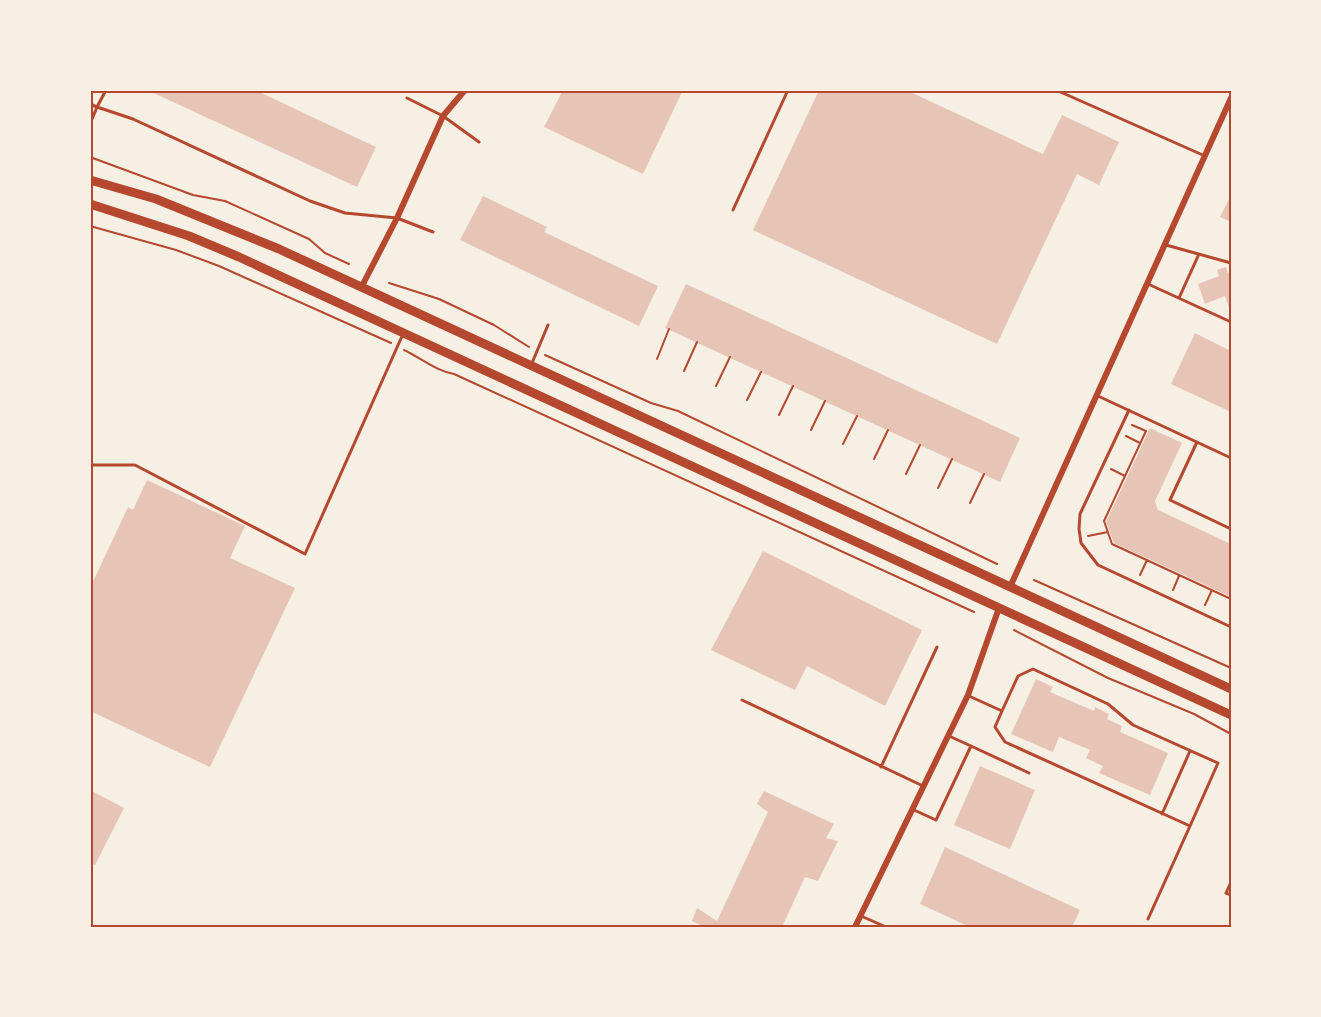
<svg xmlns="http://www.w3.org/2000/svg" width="1321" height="1017" viewBox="0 0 1321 1017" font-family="Montserrat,sans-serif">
	<rect width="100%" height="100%" fill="#f6efe4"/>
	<!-- building -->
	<path fill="#e6c5b7" d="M147,90h108l121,57 -19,40z
		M563,90h120l-40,84 -99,-47z
		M819,90h87l137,64 19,-39 57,27 -20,43 -22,-11 -80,170 -244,-114z
		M483,196l64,31 -3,5 114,54 -19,40 -179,-86z
		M1229,199l2,1v22l-11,-5z
		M1226,267l2,6 3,-2v42l-6,-17 -20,8 -7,-20 21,-8 -2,-6z
		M686,284l334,154 -20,44 -335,-154z
		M1195,333l36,18v61l-60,-28z
		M1150,428l32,15 -27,58 3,9 73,34v53l-117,-54 -8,-21z
		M147,480l98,46 -15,32 65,30 -85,179 -120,-56v-123l38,-81 5,3z
		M763,551l159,79 -37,76 -78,-40 -12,24 -84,-40z
		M1036,679l17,8 -3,5 44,19 1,-4 14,7 -2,5 15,7 -2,6 48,21 -18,42 -51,-22 4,-7 -17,-8 4,-8 -31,-13 -6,15 -42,-18z
		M980,766l55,24 -25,59 -56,-24z
		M90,790l34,18 -29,57 -5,-2z
		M764,791l70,33 -8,14 12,3 -20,40 -13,-4 -23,50h-77l-13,-6 5,-13 20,13 51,-109 -11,-8z
		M945,847l135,63 -8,17h-102l-50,-23z"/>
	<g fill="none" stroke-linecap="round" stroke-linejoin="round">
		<!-- path -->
		<path stroke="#b5482f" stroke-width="2" d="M90,157l103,38 32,6 84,38 16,14 24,11
			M90,226l86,24 43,16 172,77
			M389,283l50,16 55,26 35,22
			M404,350c17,8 32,21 50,24l520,238
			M545,355l106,48 27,8 319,153
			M657,359l12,-30
			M684,371l13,-29
			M716,386l14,-29
			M747,400l14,-28
			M779,415l14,-29
			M1132,425l14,6 -42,90 8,23 119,55
			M811,430l14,-29
			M1126,436l14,7
			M843,444l14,-28
			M874,459l14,-29
			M1111,469l14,7
			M906,474l14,-29
			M938,488l14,-29
			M970,503l14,-29
			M1088,536l20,-4
			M1140,575l7,-15
			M1034,580l197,88
			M1173,590l6,-14
			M1205,605l7,-15
			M1014,630l94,48 86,36 37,20"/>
		<!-- service -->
		<path stroke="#b5482f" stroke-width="3" d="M106,90l-9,17 36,12 177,82 35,12 52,5 36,14
			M1056,90l149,66
			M407,98l36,18 36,26
			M90,104l7,3 -7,17
			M733,210l55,-120
			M1166,245l65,18
			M1148,284l83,38
			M1179,298l20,-44
			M532,363l16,-38
			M1098,396l133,62
			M1129,410l-49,104 -1,15 2,14 17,22 133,62
			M1197,442l-27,58 61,29
			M90,465h45l170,89 98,-220
			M969,696l33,15 16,-35 15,-7 75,35 25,21 85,38 -28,63 -185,-84 -10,-15 7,-16
			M742,700l181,86
			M971,746l58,27
			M881,767l56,-120
			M914,810l22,10 35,-74 -22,-10
			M1162,814l28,-63
			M1231,882l-5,11 5,2
			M861,916l25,11
			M1148,919l42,-93"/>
		<!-- minor -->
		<path stroke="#b5482f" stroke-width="6" d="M362,286l35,-68 46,-102 22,-26
			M1010,587l221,-489
			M855,927l113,-232 31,-87"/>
		<!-- secondary -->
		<path stroke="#b5482f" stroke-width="9" d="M90,180l66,19 123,50 952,440
			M90,204l99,32 50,21 992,458"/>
	</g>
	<!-- border -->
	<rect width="1321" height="1017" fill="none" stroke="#f6efe4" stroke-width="183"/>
	<rect x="92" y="92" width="1138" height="834" fill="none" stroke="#b5482f" stroke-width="2"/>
</svg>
